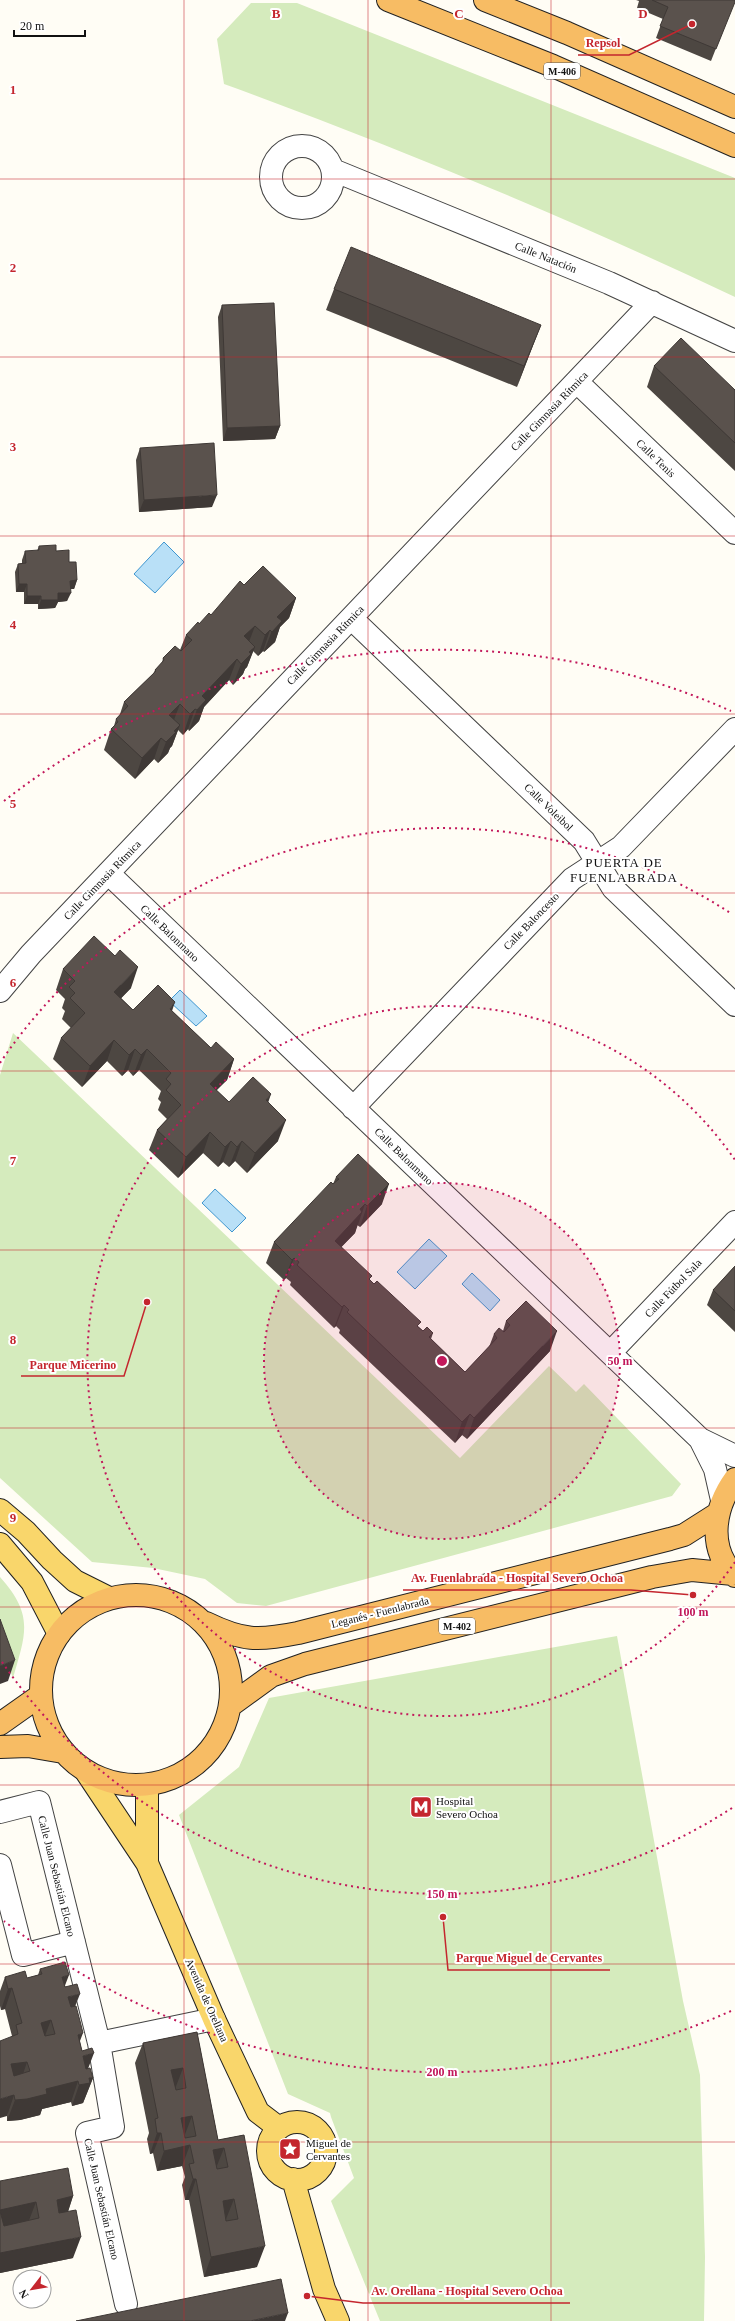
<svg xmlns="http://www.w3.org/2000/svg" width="735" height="2321" viewBox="0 0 735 2321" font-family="Georgia,serif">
	<rect width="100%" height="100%" fill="#fffdf5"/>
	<!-- green -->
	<path fill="#d5ebbd" d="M251,3h46l438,175v119c-167,-79 -338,-150 -511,-213l-7,-45z
		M13,1033l447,425 89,-92 27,26 8,-8 97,100 -9,12 -406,110 -29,-3 -32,-24 -52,-11 -61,-6 -92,-84v-403z
		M0,1577c34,38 26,56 13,101l-13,-35z
		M617,1636l66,365 17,74 5,182 -1,64h-324l-49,-120 23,-23 -23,-61 -1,-4 -42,-19 -109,-279 60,-48 30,-69z"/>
	<!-- water -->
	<path fill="#b9e0f7" stroke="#3f96cf" d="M164,542l20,20 -29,31 -21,-19z
		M180,990l27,26 -11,10 -27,-25z
		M215,1189l31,29 -14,14 -30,-29z
		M429,1239l18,17 -32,33 -18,-17z
		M472,1273l28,27 -10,11 -28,-27z"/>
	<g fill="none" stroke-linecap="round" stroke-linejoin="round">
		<!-- minor casing -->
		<g stroke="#444" stroke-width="24">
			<path id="minor" d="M271 177a31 31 0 1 1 62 0a31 31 0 1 1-62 0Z
				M333,170l276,113 126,58
				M577,382l158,151
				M351,618l233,223 29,47 122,117
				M108,873l592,566 15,30 7,31
				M0,991l31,-37 621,-652
				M353,1108l219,-229 49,-32 114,-118
				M610,1353l125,-131
				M700,1439l35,17
				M0,1812l39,-10 60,241
				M0,1865l23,90 51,-13
				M126,2304l-39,-171 26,-6 -14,-84 115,-24"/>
		</g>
		<!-- primary casing -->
		<g stroke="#222" stroke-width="24">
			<path id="primary" d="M0,1510l26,22 26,28 23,21 34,17
				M0,1544l32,38 27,52
				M87,1773l60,90 67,156 44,93 21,16
				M147,1863v-77
				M268 2151a29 29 0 1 1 58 0a29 29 0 1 1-58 0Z
				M293,2179l31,110 14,32"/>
		</g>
		<!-- trunk casing -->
		<g stroke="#222" stroke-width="24">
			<path id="trunk" d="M388,0l165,66 182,80
				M485,0l82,33 168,74
				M735,1479c-21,29 -28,69 0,97
				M41 1690a95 95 0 1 1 190 0a95 95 0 1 1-190 0Z
				M206,1623c37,18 52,18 92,10l372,-94 14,-4 33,-21
				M231,1705l40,-29 34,-12 347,-87 40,-7 41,4
				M0,1724l41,-29
				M0,1747l28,-1 35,6"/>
		</g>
		<!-- minor -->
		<use href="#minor" stroke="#fff" stroke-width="22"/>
		<!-- primary -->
		<use href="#primary" stroke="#f9d66b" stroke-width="22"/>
		<!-- trunk -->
		<use href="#trunk" stroke="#f7bc64" stroke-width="22"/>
	</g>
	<!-- wall -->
	<path fill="#4d4742" d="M636,0h99l-24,61 -55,-23 7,-19 -26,-11 2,-7z
		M334,289l207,36 -24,62 -191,-77z
		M222,305l58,121 -5,13 -52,2 -5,-124z
		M654,366l81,24v81l-88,-84z
		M140,448l72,59 -73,5 -3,-52z
		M39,546l17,5 13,11 8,18 -3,9h-4l-3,12 -9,1 -3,6 -17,1v-5h-14v-12h-8l-1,-20 3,-8 4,-1v-3l3,-9h12z
		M244,585l52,13 -7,20 -9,9 -5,15 -11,10 -1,-1 -5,5 -5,-5 -6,16 -2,2 -2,5 -10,11 -4,-5 -25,27 -5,14 -10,10 -1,-2 -5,6 -5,-5 -6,16 -2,2 -2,5 -10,10 -4,-4 -19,20 -31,-29 7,-21 3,-3 2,-7 3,-2 5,-15 29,-28 2,-4 7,-7 1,-5 17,-8 6,-15 25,-20z
		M63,969l68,19 -10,10 12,12 39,1 39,37 23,11 -7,21 -11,10 13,12 39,1 10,38 -31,32 -12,-12 -6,6 -6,-5 -5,5 -15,-14 -25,25 -29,-28 8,-20 10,-11 -9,-9 3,-8 -3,-3 3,-8 -22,-21 -6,6 -5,-6 -6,6 -15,-15 -25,26 -29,-28 8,-21 10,-10 -9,-9 3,-8 -3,-3 3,-9 -9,-9z
		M336,1177l46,27 -22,23 -3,-2 -2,8 -14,14 29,33 53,51 10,2 -2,6 34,33 24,-25 5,-13 9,-3 3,-10 44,30 -83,88 -5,-4 -7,8 -116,-110 1,-3 -4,-4 -2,2 -44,-43 1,-3 -5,-4 -2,2 -18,-17 8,-21 59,-58z
		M735,1266v66l-28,-27 6,-15z
		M40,1969l25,17 10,20 5,36 2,9 6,17 5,10 -10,25 -11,3 -1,-4 -29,7 -2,6 -20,5 -13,1v-5l5,-80 -7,-27 -4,1 -1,-4v-15l5,-14 22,1 11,-3z
		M197,2032l21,108 26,-5 13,132 -53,10 -15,-77h-4l-3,-15 3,-8 -3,-11 -25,5 -4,-18 -3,1 -3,-15 2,-6 -14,-70 8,-20z
		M0,2181l73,15 -5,16 5,46 -73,15z"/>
	<!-- shaded-wall -->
	<path fill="#3f3936" d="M541,325l-8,20 -16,42 7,-21z
		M280,426l-5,13 -52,2 4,-13z
		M217,495l-5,12 -73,5 5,-12z
		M77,580l-3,9h-7l3,-8z
		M19,584h8l-3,8h-8z
		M58,593h13l-4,8 -9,1 -3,6 -17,1 3,-9z
		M27,596h14l-3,8h-14z
		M296,598l-7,20 -9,9 -5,15 -11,10 13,-35z
		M255,626l-8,21 -3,-11z
		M270,630l-7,21 -5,5 7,-21z
		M255,647l-8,20 -2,2 -2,5 -10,11 8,-21 8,-12z
		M237,659l-8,21 -25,27 -5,14 -10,10 13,-35z
		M180,704l-8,21 -3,-10z
		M195,709l-7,20 -5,6 7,-21z
		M180,725l-8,21 -2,2 -2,5 -10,10 8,-21 8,-11z
		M161,738l-7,21 -19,20 7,-21z
		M138,967l-7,21 -24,25 7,-21z
		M175,1002l-7,21 2,-14z
		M114,1040l-7,21 -25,26 8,-21z
		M135,1049l-7,21 -6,6 7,-21z
		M147,1049l-8,21 -6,6 8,-21z
		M234,1059l-7,21 -25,25 8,-21z
		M271,1094l-7,21 2,-15z
		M286,1120l-8,21 -31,32 8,-20z
		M210,1132l-7,21 -25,25 8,-21z
		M231,1141l-8,21 -5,5 7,-20z
		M242,1141l-7,20 -6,6 8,-20z
		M389,1184l-7,20 -22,23 7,-21z
		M365,1204l-10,29 -28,29 8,-21 25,-32z
		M294,1258l-8,20 -2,2 8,-20z
		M344,1305l-8,21 -2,2 8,-21z
		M557,1331l-7,20 -83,88 7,-21z
		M470,1414l-8,21 -7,8 7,-21z
		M15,1660l-7,21 -8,3v-18z
		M69,1975l-8,21 1,-19z
		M12,1988l-7,21 -4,1 7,-21z
		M80,1994l-8,20 -4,-17z
		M51,2020l-8,21 -2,-18z
		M83,2033l-8,21 3,-19z
		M94,2053l-8,21 -3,-18z
		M27,2062l-7,21 -16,2 7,-21z
		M183,2068l-8,21 -4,-19z
		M89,2078h4l-10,25 -11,3 7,-21z
		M78,2081l-7,21 -29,7 -2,6 -20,5 -13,1 8,-21 31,-11z
		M14,2095l-7,21 -7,2v-19z
		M192,2116l-8,21 -3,-19z
		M157,2133h4l-8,20 -3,1z
		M190,2145l-8,21 -25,5 7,-20z
		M224,2148l-8,20 -3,-18z
		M193,2179h3l-7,21h-4z
		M73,2196l-7,21 -17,4 8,-21z
		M234,2199l-8,20 -3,-18z
		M36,2202l-8,21 -28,6v-19z
		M81,2237l-8,21 -73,15v-20z
		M265,2246l-8,21 -53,10 7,-20z
		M288,2313l-3,8h-35z"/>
	<!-- building -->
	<path fill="#5a524d" stroke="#3f3936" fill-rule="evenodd" d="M652,0h83v2l-19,47 -56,-23 8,-19z
		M351,247l190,78 -17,41 -190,-77z
		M274,303l6,123 -53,2 -5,-123z
		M681,338l54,52v53l-81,-77z
		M214,443l3,52 -73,5 -4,-52z
		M56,545v6l13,-1v12h7l1,18 -7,1 1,12h-13v7h-17v-4h-14v-12h-8l-1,-20 8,-1 -1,-12 14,-1v-4z
		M263,566l33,32 -19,19 5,4 -10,11 -2,-2 -5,5 -10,-9 -11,10 11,11 -6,5 2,2 -10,10 -4,-5 -35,37 4,4 -9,10 -2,-1 -5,5 -10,-10 -11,11 11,10 -6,6 2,1 -10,10 -5,-4 -19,20 -31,-29 7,-7 -2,-3 12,-13 -4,-4 32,-31 -1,-1 9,-10 -1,-2 12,-12 6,5 11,-11 -6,-5 12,-13 1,2 10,-11 2,2 29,-34 4,4z
		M94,936l21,20 5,-6 18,17 -24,25 19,18 25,-25 17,17 -5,7 41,39 5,-6 18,17 -24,25 19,18 24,-25 18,17 -5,6 20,20 -31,33 -13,-12 -5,6 -6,-6 -6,6 -15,-15 -24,25 -29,-27 24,-25 -15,-15 5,-6 -5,-5 5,-6 -24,-24 -6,6 -6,-6 -6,6 -15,-15 -24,26 -29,-28 24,-25 -15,-15 5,-5 -6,-6 6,-6 -12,-12z
		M358,1154l31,30 -22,22 -2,-2 -5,5 2,3 -27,29 37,35 -3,3 5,5 3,-3 44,41 -4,4 6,5 4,-4 6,6 -4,4 36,35 32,-34 -3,-4 5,-6 5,4 6,-7 -4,-4 20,-20 31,30 -83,87 -4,-4 -8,8 -115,-110 2,-2 -5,-5 -2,2 -45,-42 2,-3 -5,-4 -2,2 -18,-18 57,-60 2,2 6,-5 -3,-2z
		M735,1266v45l-22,-21z
		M0,1619l15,41 -15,6z
		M65,1962l4,13 -7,2 3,10 12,-3 3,10 -12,3 3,10 5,-1 4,15 3,12 -5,2 4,16 10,-3 2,5 -11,3 3,13 4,-1 3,10h-4l1,5 -11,2 -1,-4 -32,8 1,5 -20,5 -12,1 -1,-5 -14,4v-58l18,-7 -2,-9 6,-2 -10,-35 -4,1 -3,-12 20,-6 2,7 15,-4 -2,-5zM51,2020l4,14 -10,2 -4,-13zM27,2062l3,9 -16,5 -3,-12z
		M197,2032l21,108 26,-5 21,111 -54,11 -15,-78h-3l-4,-15 5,-1 -4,-18 -26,6 -3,-18h-4l-2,-14 3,-1 -15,-75zM183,2068l3,20 -10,2 -5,-20zM192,2116l4,20 -11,2 -4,-20zM224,2148l4,19 -11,2 -4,-19zM234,2199l4,20 -12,2 -3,-20z
		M68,2168l5,28 -16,4 2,13 17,-3 5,27 -81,16v-42l4,15 35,-8 -3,-16 -36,8v-29z
		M281,2279l7,34 -38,8h-174z"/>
	<!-- grid -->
	<path fill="none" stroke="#c4262e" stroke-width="1" stroke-opacity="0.55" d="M184,0v2321M368,0v2321M551,0v2321M0,179h735M0,357h735M0,536h735M0,714h735M0,893h735M0,1071h735M0,1250h735M0,1428h735M0,1607h735M0,1785h735M0,1964h735M0,2142h735"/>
	<!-- distance rings -->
	<circle cx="442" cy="1361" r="178" fill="#c2185b" fill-opacity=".12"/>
	<g fill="none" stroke="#c2185b" stroke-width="2" stroke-dasharray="2 4">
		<circle cx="442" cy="1361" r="178"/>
		<path d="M735 1562A355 355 0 1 1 735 1160"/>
		<path d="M732 1808A533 533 0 0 1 0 1659M0 1063A533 533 0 0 1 732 914"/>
		<path d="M731 2011A711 711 0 0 1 4 1921M4 801A711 711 0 0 1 731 711"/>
	</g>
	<!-- icons -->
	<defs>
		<g id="metro-square" transform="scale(1.15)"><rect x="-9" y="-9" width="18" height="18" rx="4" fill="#c4262e" stroke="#fff"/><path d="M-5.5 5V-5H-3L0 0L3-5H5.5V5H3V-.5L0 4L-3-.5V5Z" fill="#fff"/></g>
		<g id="sight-square" transform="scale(1.15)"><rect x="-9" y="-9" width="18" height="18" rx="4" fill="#c4262e" stroke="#fff"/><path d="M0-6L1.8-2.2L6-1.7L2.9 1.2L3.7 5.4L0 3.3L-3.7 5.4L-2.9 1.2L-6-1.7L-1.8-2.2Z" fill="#fff"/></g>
	</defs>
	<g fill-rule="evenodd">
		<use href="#metro-square" x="421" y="1807"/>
		<use href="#sight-square" x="290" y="2149"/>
	</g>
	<g text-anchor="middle" stroke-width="4" stroke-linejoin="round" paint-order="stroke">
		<!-- shield labels -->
		<g fill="#fff" stroke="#585858" stroke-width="1">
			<rect x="544" y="63" width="36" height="16" rx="3"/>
			<rect x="439" y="1618" width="36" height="16" rx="3"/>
		</g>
		<g font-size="10" font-weight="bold" fill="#111">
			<text x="562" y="75">M-406</text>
			<text x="457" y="1630">M-402</text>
		</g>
		<!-- street labels -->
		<g font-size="11" fill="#111" stroke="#fff">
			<text transform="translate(546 257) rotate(22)" y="4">Calle Natación</text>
			<text transform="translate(549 411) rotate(-46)" y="4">Calle Gimnasia Rítmica</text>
			<text transform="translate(656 458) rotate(44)" y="4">Calle Tenis</text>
			<text transform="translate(325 645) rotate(-46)" y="4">Calle Gimnasia Rítmica</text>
			<text transform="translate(549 807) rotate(44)" y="4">Calle Voleibol</text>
			<text transform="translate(102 880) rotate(-46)" y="4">Calle Gimnasia Rítmica</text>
			<text transform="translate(531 921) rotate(-46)" y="4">Calle Baloncesto</text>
			<text transform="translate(170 933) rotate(44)" y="4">Calle Balonmano</text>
			<text transform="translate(404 1156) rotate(44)" y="4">Calle Balonmano</text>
			<text transform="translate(673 1288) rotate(-46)" y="4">Calle Fútbol Sala</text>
			<text transform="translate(380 1612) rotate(-14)" y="4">Leganés - Fuenlabrada</text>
			<text transform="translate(57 1876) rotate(76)" y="4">Calle Juan Sebastián Elcano</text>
			<text transform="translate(207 2000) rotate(66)" y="4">Avenida de Orellana</text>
			<text transform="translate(102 2199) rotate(77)" y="4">Calle Juan Sebastián Elcano</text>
		</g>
		<!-- poi labels -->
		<g font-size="11" fill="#111" stroke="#fff" text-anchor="start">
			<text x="436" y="1805">Hospital<tspan x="436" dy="13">Severo Ochoa</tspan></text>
			<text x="306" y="2147">Miguel de<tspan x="306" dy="13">Cervantes</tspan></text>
		</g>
		<!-- quarter labels -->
		<g font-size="13" letter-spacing="1" fill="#111" stroke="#fff">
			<text x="624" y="867">PUERTA DE<tspan x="624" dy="15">FUENLABRADA</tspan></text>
		</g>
	</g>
	<g font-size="13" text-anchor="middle" font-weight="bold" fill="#c4262e" stroke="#fff" stroke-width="4" stroke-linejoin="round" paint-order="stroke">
		<text x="276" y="18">B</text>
		<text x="459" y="18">C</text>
		<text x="643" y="18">D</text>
		<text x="13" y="94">1</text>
		<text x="13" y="272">2</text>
		<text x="13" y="451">3</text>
		<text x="13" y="629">4</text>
		<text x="13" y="808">5</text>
		<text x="13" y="987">6</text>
		<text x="13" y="1165">7</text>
		<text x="13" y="1344">8</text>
		<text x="13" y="1522">9</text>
	</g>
	<circle cx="442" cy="1361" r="6" fill="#c2185b" stroke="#fff" stroke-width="2"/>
	<g font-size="12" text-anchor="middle" font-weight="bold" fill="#c2185b" stroke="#fff" stroke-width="4" stroke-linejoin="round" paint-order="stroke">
		<text x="620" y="1365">50 m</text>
		<text x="693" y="1616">100 m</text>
		<text x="442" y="1898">150 m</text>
		<text x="442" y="2076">200 m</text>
	</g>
	<!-- callouts -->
	<path fill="none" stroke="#c4262e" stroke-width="1.5" d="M692 24L629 55H578M147 1302L124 1376H21M693 1595L631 1590H403M443 1917L448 1970H610M307 2296L363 2303H570"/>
	<g fill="#c4262e" stroke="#fff" stroke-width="1.5">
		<circle cx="692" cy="24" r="4"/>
		<circle cx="147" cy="1302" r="4"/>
		<circle cx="693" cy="1595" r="4"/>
		<circle cx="443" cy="1917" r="4"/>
		<circle cx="307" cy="2296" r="4"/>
	</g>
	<g font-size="12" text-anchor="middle" font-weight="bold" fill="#c4262e" stroke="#fff" stroke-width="4" stroke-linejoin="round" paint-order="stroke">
		<text x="603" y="47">Repsol</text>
		<text x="73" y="1369">Parque Micerino</text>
		<text x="517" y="1582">Av. Fuenlabrada - Hospital Severo Ochoa</text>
		<text x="529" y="1962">Parque Miguel de Cervantes</text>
		<text x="467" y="2295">Av. Orellana - Hospital Severo Ochoa</text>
	</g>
	<!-- north arrow -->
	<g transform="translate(32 2289) rotate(239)"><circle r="19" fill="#ffffff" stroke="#a0a0a0"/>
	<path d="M0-3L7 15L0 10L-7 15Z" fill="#c4262e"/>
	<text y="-6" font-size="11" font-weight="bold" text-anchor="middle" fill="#111111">N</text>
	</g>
	<!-- scale -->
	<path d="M14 30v6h71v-6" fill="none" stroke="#111111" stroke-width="2"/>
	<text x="20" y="30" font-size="12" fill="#111111" stroke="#ffffff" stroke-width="3" paint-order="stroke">20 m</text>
</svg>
